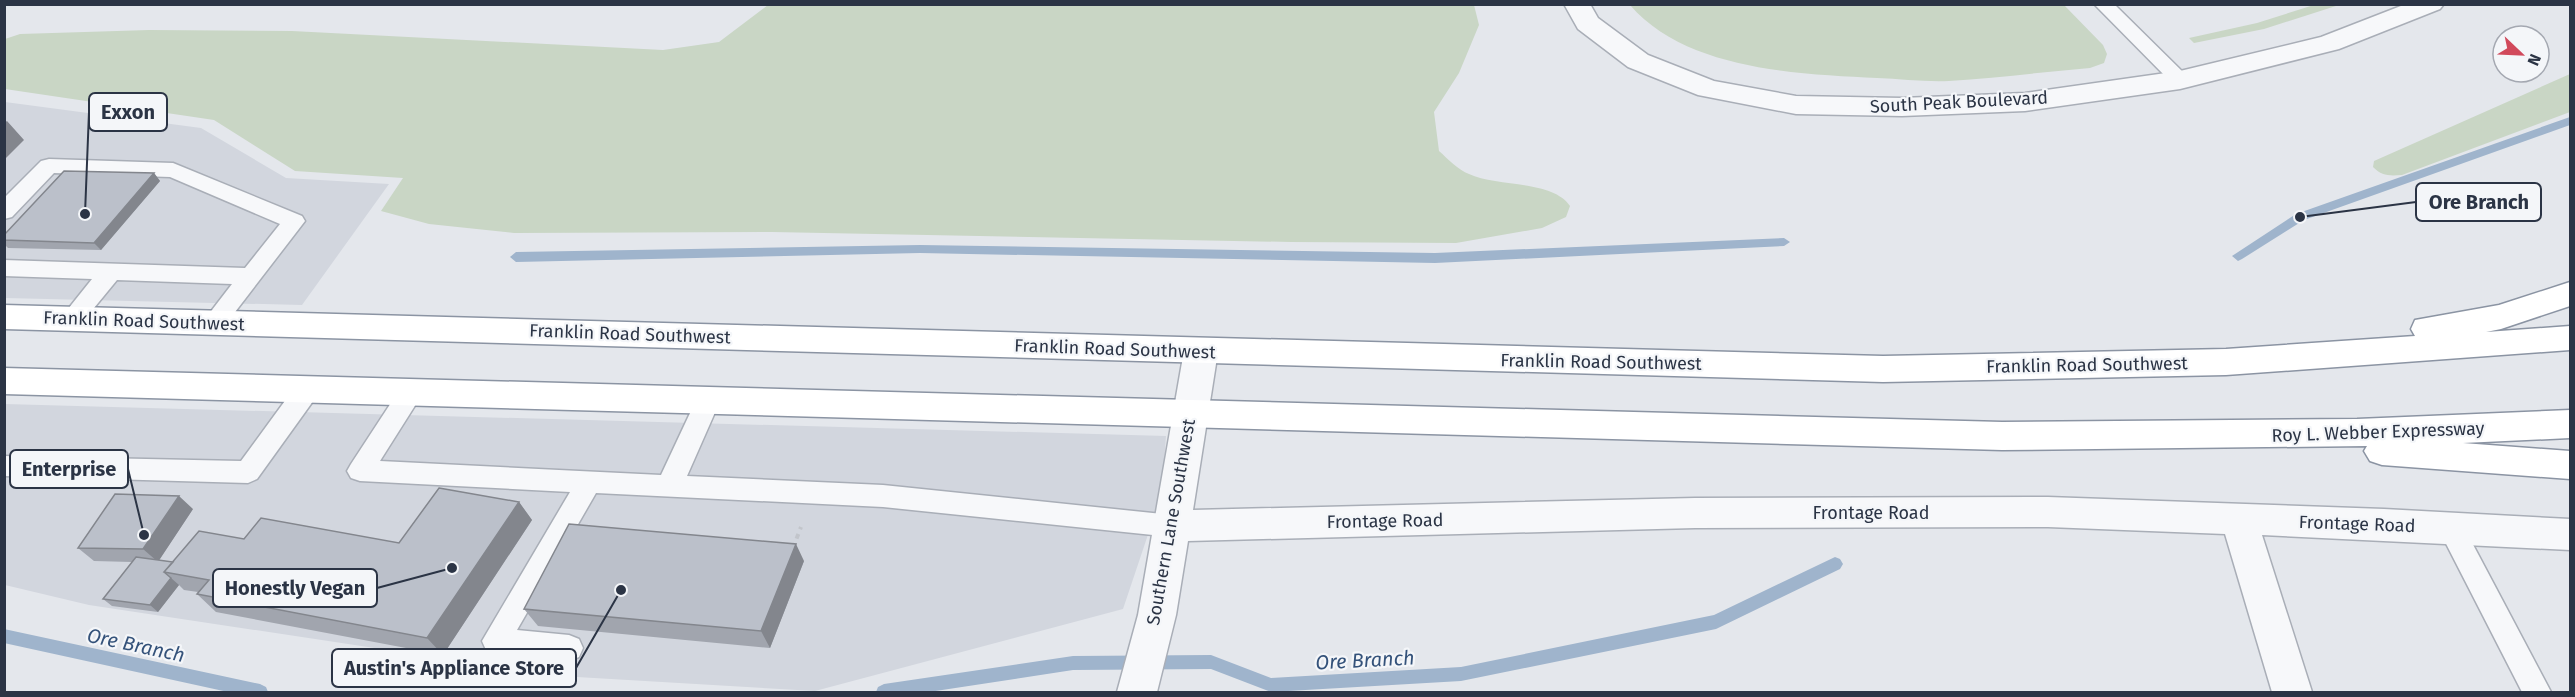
<svg xmlns="http://www.w3.org/2000/svg" width="2575" height="697" viewBox="0 0 2575 697" font-family="'Fira Sans',sans-serif">
	<rect width="100%" height="100%" fill="#e4e7ec"/>
	<!-- built -->
	<path fill="#d2d6de" d="M5,102l196,26 85,50 103,6 -87,121 -297,-7z
		M5,404l1161,32 -4,57 -39,116 -308,82 -255,-15 -471,-71 -84,-20z"/>
	<!-- green -->
	<path fill="#c9d6c5" d="M2317,4l22,1 -75,24 -70,14 -5,-5 68,-15z
		M768,5h706l5,20 -20,48 -25,39 5,39c9,8 19,19 30,23 27,13 84,6 101,32l-4,11 -24,11 -86,15 -165,-1 -519,-10 -258,1 -85,-9 -48,-13 22,-33 -108,-7 -81,-51 -209,-31v-50l15,-5 129,-4 143,1 371,19 56,-8z
		M1630,5h434l39,40 4,9 -3,9 -14,5c-47,4 -94,10 -141,13 -24,1 -48,-2 -72,-3 -80,-4 -191,-8 -247,-73z
		M2570,74v38l-168,63c-13,1 -20,1 -29,-8l1,-6z"/>
	<g fill="none" stroke-linecap="round" stroke-linejoin="round">
		<!-- stream -->
		<path fill="#9fb4cc" fill-rule="evenodd" d="M2570,117v8l-266,95 -62,39 -4,2 -6,-5 64,-42z
			M1784,238l6,4 -6,4 -349,17 -515,-10 -404,9 -6,-5 6,-5 404,-7 515,8z
			M1835,557l5,2 3,5 -3,5 -124,60 -255,52 -190,11 -60,-23 -138,1 -144,22h-53l2,-5 6,-3 189,-28 138,-1 60,23 190,-11 253,-52z
			M4,629l256,55 6,3 2,5h-40l-224,-49z"/>
		<!-- lane casing -->
		<g stroke="#a9aeb7" stroke-width="3">
			<path id="lane" d="M2094,4h20l73,72 3,4 -3,4 -7,2 -7,-2z
				M49,159l124,4 129,53 3,5 -83,108 -8,3 -8,-3 -4,-6 30,-39 -115,-4 -37,45 -8,3 -8,-3 -4,-6 32,-40 -88,-3v-16l241,8 35,-44 -110,-47 -116,-4 -42,44 -8,2v-21l37,-37z
				M307,380l9,3 3,7 -3,7 -59,82 -9,4 -244,-7v-20l237,5 57,-78z
				M411,383l9,3 3,7 -43,68 281,14 38,-81 9,-3 9,3 3,7 -33,75 196,9 289,30 9,3 4,8 -4,8 -9,3 -289,-30 -287,-14 -79,137 52,5 10,4 4,9 -4,9 -10,4 -73,-7 -10,-4 -4,-9 88,-149 -210,-11 -9,-3 -4,-7 4,-7 51,-78z
				M2451,517l9,3 91,172h-29l-84,-164 4,-8z"/>
		</g>
		<!-- street casing -->
		<g stroke="#a9aeb7" stroke-width="3">
			<path id="street" d="M1564,4h26l8,14 50,37 66,26 82,15 106,2 123,-5 155,-22 141,-34 85,-33h38l-4,5 -101,40 -159,40 -155,22 -123,5 -106,-2 -98,-19 -70,-28 -50,-38z
				M1201,339l12,3 5,9 -25,159 502,-12 353,-1 336,12 186,10v31l-308,-15 50,157h-40l-47,-158 -177,-7 -353,1 -507,13 -12,74 -19,77h-40l21,-77 46,-264 5,-9z"/>
		</g>
		<!-- highway casing -->
		<g stroke="#8b94a3" stroke-width="3">
			<path id="highway" d="M2570,282v24l-69,23 -15,3 84,-6v24l-344,25 -343,7 -1879,-53v-24l1879,51 343,-7 189,-13 -4,-7 4,-9 84,-15z
				M4,368l1998,54 355,-3 213,-9v28l-107,5 107,8v28l-188,-14 -12,-4 -6,-10 3,-5 -365,4 -1998,-56z"/>
		</g>
		<!-- path -->
		<path stroke="#c2c5cb" stroke-width="4" stroke-dasharray="5 5" stroke-linecap="butt" d="M793,548l8,-21"/>
		<!-- lane -->
		<use href="#lane" fill="#f7f8fa" fill-rule="evenodd"/>
		<!-- street -->
		<use href="#street" fill="#f7f8fa" fill-rule="evenodd"/>
		<!-- highway -->
		<use href="#highway" fill="#fff" fill-rule="evenodd"/>
	</g>
	<!-- wall -->
	<path fill="#a1a5ae" d="M154,173l6,8 -59,69 -93,-2 -4,-4v-9z
		M519,502l13,18 -89,135 -227,-43 -19,-18 1,-2 -14,-2 -5,-5 -21,27 -46,-6 -9,-7 29,-37 -38,-1 -16,-13 115,-39 -34,51 14,2 71,-23 155,4z
		M804,561l-34,87 -232,-22 -14,-17z"/>
	<!-- shaded-wall -->
	<path fill="#83868d" d="M7,121l17,19 -20,20v-37z
		M154,173l6,8 -59,69 -7,-7z
		M179,496l14,13 -35,53 -15,-13z
		M519,502l13,18 -89,135 -16,-17z
		M796,544l8,17 -34,87 -9,-17z
		M171,578l8,7 -21,27 -8,-7z"/>
	<!-- building -->
	<path fill="#bbc0ca" stroke="#83868d" stroke-width="1.5" d="M64,171l90,2 -60,70 -90,-3v-5z
		M439,488l80,14 -92,136 -230,-44 12,-14 -45,-8 35,-41 45,8 17,-21 138,25z
		M115,494l64,2 -36,53 -65,-1z
		M569,524l227,20 -35,87 -237,-22z
		M136,557l37,5 -9,10 7,6 -21,27 -47,-6z"/>
	<g text-anchor="middle" stroke-width="4.5" stroke-linejoin="round" paint-order="stroke">
		<!-- street labels -->
		<g font-size="18" fill="#2b3445" stroke="#f4f6f9">
			<text transform="translate(1959 102) rotate(-3)" y="6">South Peak Boulevard</text>
			<text transform="translate(144 321) rotate(2)" y="6">Franklin Road Southwest</text>
			<text transform="translate(630 334) rotate(2)" y="6">Franklin Road Southwest</text>
			<text transform="translate(1115 349) rotate(2)" y="6">Franklin Road Southwest</text>
			<text transform="translate(1601 362) rotate(1)" y="6">Franklin Road Southwest</text>
			<text transform="translate(2087 365) rotate(-1)" y="6">Franklin Road Southwest</text>
			<text transform="translate(2378 432) rotate(-2)" y="6">Roy L. Webber Expressway</text>
			<text x="1871" y="519">Frontage Road</text>
			<text transform="translate(1385 521) rotate(-1)" y="6">Frontage Road</text>
			<text transform="translate(1171 522) rotate(-80)" y="6">Southern Lane Southwest</text>
			<text transform="translate(2357 524) rotate(2)" y="6">Frontage Road</text>
		</g>
		<!-- water labels -->
		<g font-size="20" font-style="italic" fill="#34527a" stroke="#f4f6f9">
			<text transform="translate(136 645) rotate(12)" y="7">Ore Branch</text>
			<text transform="translate(1365 660) rotate(-3)" y="7">Ore Branch</text>
		</g>
	</g>
	<!-- callouts -->
	<path fill="none" stroke="#2b3445" stroke-width="2" d="M85 214L89 112M2300 217L2416 202M144 535L128 469M452 568L377 588M621 590L576 668"/>
	<g fill="#2b3445" stroke="#f4f6f9" stroke-width="2">
		<circle cx="85" cy="214" r="6"/>
		<circle cx="2300" cy="217" r="6"/>
		<circle cx="144" cy="535" r="6"/>
		<circle cx="452" cy="568" r="6"/>
		<circle cx="621" cy="590" r="6"/>
	</g>
	<g fill="#f4f6f9" stroke="#2b3445" stroke-width="2">
		<rect x="89" y="93" width="78" height="38" rx="6"/>
		<rect x="2416" y="183" width="125" height="38" rx="6"/>
		<rect x="10" y="450" width="118" height="38" rx="6"/>
		<rect x="213" y="569" width="164" height="38" rx="6"/>
		<rect x="332" y="649" width="244" height="38" rx="6"/>
	</g>
	<g font-size="20" text-anchor="middle" font-weight="bold" fill="#2b3445">
		<text x="128" y="119">Exxon</text>
		<text x="2479" y="209">Ore Branch</text>
		<text x="69" y="476">Enterprise</text>
		<text x="295" y="595">Honestly Vegan</text>
		<text x="454" y="675">Austin's Appliance Store</text>
	</g>
	<!-- border -->
	<rect width="2575" height="697" fill="none" stroke="#2b3445" stroke-width="12"/>
	<!-- north arrow -->
	<g transform="translate(2521 54) rotate(113)"><circle r="28" fill="#f4f6f9" stroke="#a4a8b1" stroke-width="1.5"/>
	<path d="M0-4.5L10 22L0 15L-10 22Z" fill="#d1495b"/>
	<text y="-9" font-size="16" font-weight="bold" text-anchor="middle" fill="#2b3445">N</text>
	</g>
</svg>
